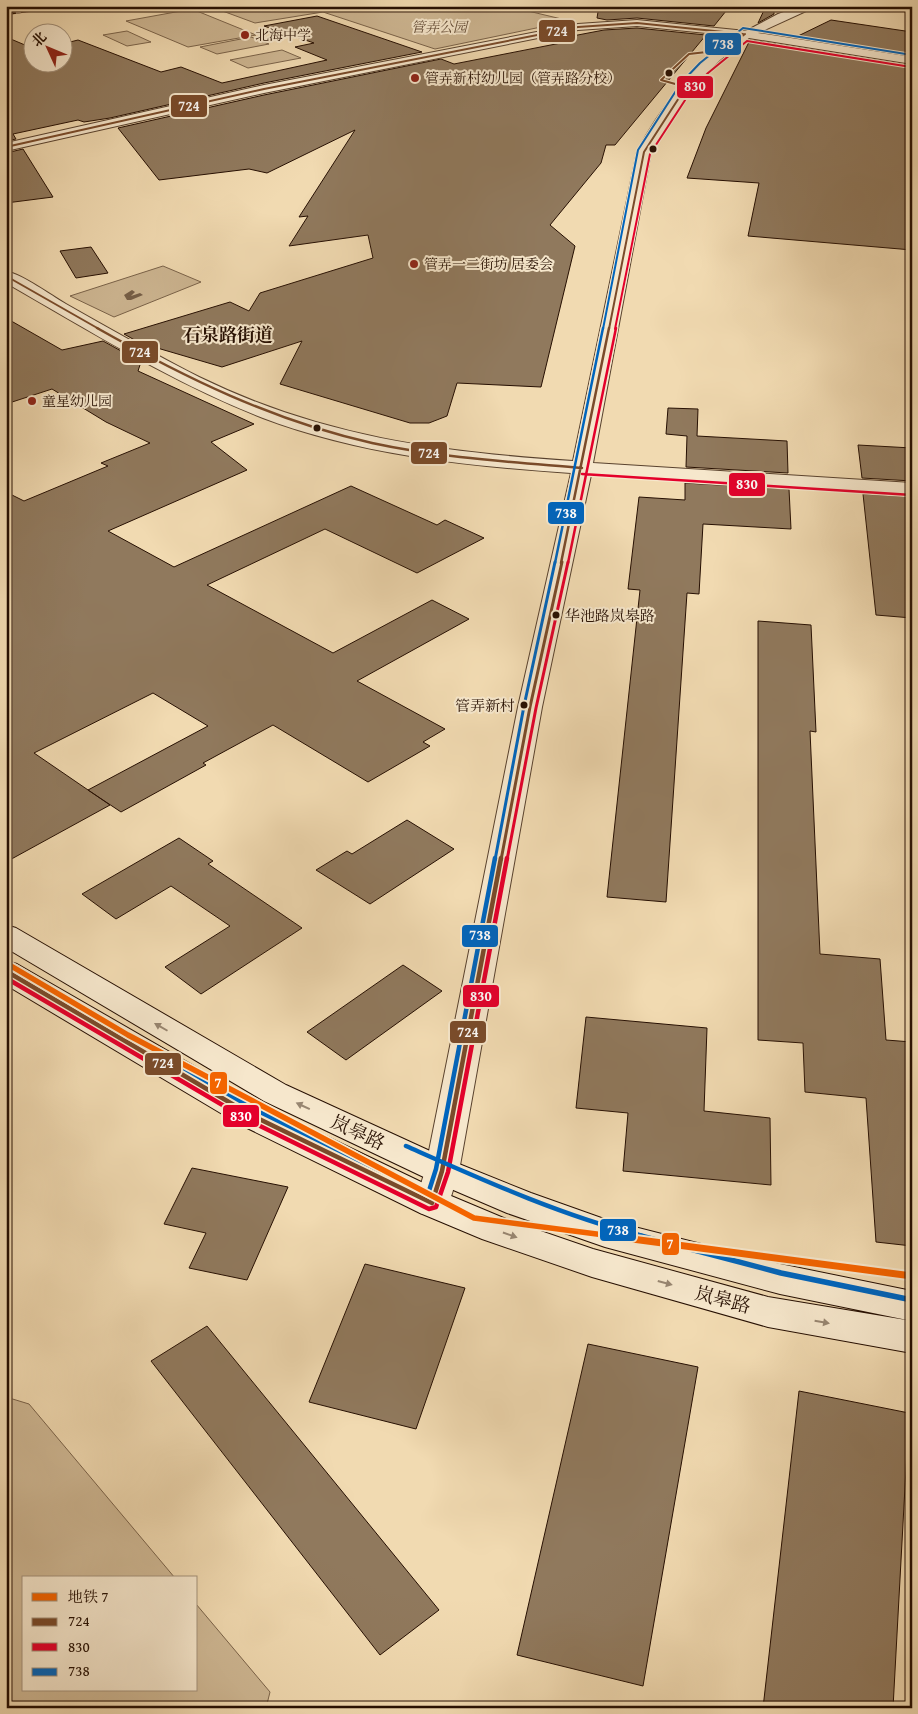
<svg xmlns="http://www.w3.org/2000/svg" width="918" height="1714" viewBox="0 0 918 1714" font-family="'Gentium Book Plus','Noto Serif SC',serif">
	<rect width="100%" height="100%" fill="#f1dab1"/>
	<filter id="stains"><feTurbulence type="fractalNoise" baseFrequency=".004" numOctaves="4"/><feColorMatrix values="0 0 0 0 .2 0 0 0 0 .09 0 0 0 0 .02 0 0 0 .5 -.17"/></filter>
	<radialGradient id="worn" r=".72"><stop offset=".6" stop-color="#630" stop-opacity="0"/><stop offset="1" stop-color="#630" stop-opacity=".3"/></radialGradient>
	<!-- green -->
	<path fill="#ceb793" stroke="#7a634a" d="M209,6h298l63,15 -135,28 -112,-37 -68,11z
		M192,9l64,26 -68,12 -62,-26z
		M127,31l24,11 -24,4 -24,-11z
		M251,37l18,7 -52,10 -17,-7z
		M282,50l19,8 -53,10 -18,-8z
		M163,266l38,16 -87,35 -44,-21z
		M6,1397l23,7 146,174h-151v112h172v-86l74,88 -4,16h-260z"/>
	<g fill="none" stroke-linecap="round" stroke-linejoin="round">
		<!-- stream -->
		<path fill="#765f48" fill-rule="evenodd" d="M132,290l3,2 -4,4 9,-3 3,2 -12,5h-4l-3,-5z"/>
	</g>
	<!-- building -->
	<path fill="#90795d" stroke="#260f02" d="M599,6h131l-16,20 -77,-8 -30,2 -10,-2z
		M766,6h8v8l-16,9z
		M317,16l105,36 -158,31 -154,35 -26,4 -6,-2 -65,14 3,5 -10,2v-104l26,11v14h30v-18l16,-4 83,32 20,-5 41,16 105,-23 -32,-13 19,-4 -50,-17z
		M831,20l81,12v23l-116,-18z
		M637,28l69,7 -91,110h-9l-5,18 -51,62 25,21 -34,141 -84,-4 -10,33 -18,7h-19l-130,-39 22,-43 -80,26 -75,-22v2l-23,-13 106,-32 19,9 11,-18 113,-35 -5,-23 -79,11 19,-30 -9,1 56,-87 -88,43 -18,-4 -90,11 -41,-52 146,-33 177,-36 13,5 117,-23 -9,-3 42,-8z
		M750,40l26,4v3l5,-2 131,21v184l-164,-14 11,-53 -72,-5 19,-50z
		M23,149l30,48 -47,6v-50z
		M91,247l17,26 -32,5 -16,-27z
		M6,318l56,32 41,-9 38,21 -3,9 116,53 -43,18 36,28 -139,61 66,36 177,-81 86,39 8,-5 39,18 -67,35 -92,-44 -118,56 126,68 99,-53 37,19 -112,62 88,48 -22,13 7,4 -62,36 -95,-57 -70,38 3,2 -85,47 -33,-22 120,-64 -55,-33 -119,60 76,52 -104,57v-370l18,9 84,-35 -7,-3 49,-20 -44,-21 -54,-33 -46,15z
		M668,408l30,1 -1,27 90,5 1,32 -102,-6 1,-31 -21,-2z
		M858,445l54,3v33l-50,-3z
		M685,483l104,6 2,40 -88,-5 -4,70 -12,-1 -21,309 -59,-5 33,-307 -12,-1 11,-92 46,3z
		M863,494l49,3v121l-36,-3z
		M758,621l53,4 5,107 -6,-1 10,223 60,5 6,81 26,2v204l-36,-4 -10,-144 -61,-6 -2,-49 -45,-3z
		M407,820l47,29 -84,55 -54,-34 31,-19 5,3z
		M179,838l34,23 -5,3 94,64 -101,66 -36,-27 65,-41 -59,-40 -55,33 -34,-25z
		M403,965l39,26 -96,69 -39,-28z
		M586,1017l121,11 -3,83 66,7 1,67 -148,-14 5,-58 -52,-5z
		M192,1168l96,19 -41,93 -58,-12 17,-35 -42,-9z
		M365,1264l100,24 -49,141 -107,-27z
		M207,1326l232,284 -59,45 -229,-294z
		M588,1344l110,23 -55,319 -126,-31z
		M799,1391l110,22 -16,295h-130z"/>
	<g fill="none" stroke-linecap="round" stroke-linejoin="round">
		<!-- minor casing -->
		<g stroke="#59422e" stroke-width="2">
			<path id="minor" d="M801,6h16l-59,27 154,24v7l-163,-26 -29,22 -17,17 -31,41 -21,34 -58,311 319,20v12l-321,-20 -49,232 -83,464 -10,32 -5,10 -12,3 -12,-3 -5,-10 10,-32 93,-464 53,-234c-104,-7 -210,-18 -308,-55 -90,-35 -173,-87 -257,-135v-12c19,5 43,23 60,33 44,25 88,50 133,73 123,60 239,75 374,84l64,-309c21,-41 60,-92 99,-116l-99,-10 -59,4 -314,63 -258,58v-8l258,-58 314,-61 59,-4 109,11 32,-17z"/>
		</g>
		<!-- secondary casing -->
		<g stroke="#260f02" stroke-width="2">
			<path id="secondary" d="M6,925l10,3 270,157 168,77 77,31 76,27 173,44 132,27v30l-132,-27 -175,-47 -98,-34 -77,-33 -166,-79 -258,-153z
				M6,961l11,3 246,142 181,87 62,26 87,30 175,48 144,24v32l-144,-26 -176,-50 -110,-38 -62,-26 -181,-89 -233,-139z"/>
		</g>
		<!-- minor -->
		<use href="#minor" fill="#f6e7cc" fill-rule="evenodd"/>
		<!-- secondary -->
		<use href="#secondary" fill="#f6e7cc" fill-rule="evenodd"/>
		<!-- rail casing -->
		<g stroke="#260f02" stroke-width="2.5">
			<path id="rail" d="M6,14l56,-8"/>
		</g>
		<!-- rail -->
		<use href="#rail" stroke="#f6e7cc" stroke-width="2" stroke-dasharray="5" stroke-linecap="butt"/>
		<!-- bus-1-far3 casing -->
		<g stroke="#f6e7cc" stroke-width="4">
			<path id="bus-1-far3" d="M6,147l258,-58 314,-62 59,-4 106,11
				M6,276l93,53
				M609,329l35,-177 42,-65 -25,-7 28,-26 35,-4 21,-16"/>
		</g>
		<!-- bus-1-far2 casing -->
		<g stroke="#f6e7cc" stroke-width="5">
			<path id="bus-1-far2" d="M97,328c87,49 176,93 275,115 69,15 140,19 210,25
				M561,563l48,-235"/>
		</g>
		<!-- bus-1-far1 casing -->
		<g stroke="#f6e7cc" stroke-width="6">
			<path id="bus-1-far1" d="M501,860l29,-153 32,-145"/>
		</g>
		<!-- bus-1 casing -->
		<g stroke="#f6e7cc" stroke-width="8">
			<path id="bus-1" d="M6,971l245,144 181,88 10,-32 59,-313"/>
		</g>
		<!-- bus-2-far3 casing -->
		<g stroke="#f6e7cc" stroke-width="4">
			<path id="bus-2-far3" d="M615,329l35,-175 41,-63 17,-18 39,-32 164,26"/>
		</g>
		<!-- bus-2-far2 casing -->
		<g stroke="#f6e7cc" stroke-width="5">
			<path id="bus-2-far2" d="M582,474l330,21
				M568,563l48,-235"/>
		</g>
		<!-- bus-2-far1 casing -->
		<g stroke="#f6e7cc" stroke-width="6">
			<path id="bus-2-far1" d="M507,860l29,-152 32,-146"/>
		</g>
		<!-- bus-2 casing -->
		<g stroke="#f6e7cc" stroke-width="8">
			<path id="bus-2" d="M6,978l242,142 181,89 7,-2 12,-35 59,-314"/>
		</g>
		<!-- bus-3-far4 casing -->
		<g stroke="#f6e7cc" stroke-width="4">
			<path id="bus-3-far4" d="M603,329l35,-179 43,-67 19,-20 43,-35 169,27"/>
		</g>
		<!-- bus-3-far3 casing -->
		<g stroke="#f6e7cc" stroke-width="5">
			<path id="bus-3-far3" d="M555,563l48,-235"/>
		</g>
		<!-- bus-3-far2 casing -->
		<g stroke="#f6e7cc" stroke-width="6">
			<path id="bus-3-far2" d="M495,860l29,-154 31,-144"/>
		</g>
		<!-- bus-3-far1 casing -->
		<g stroke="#f6e7cc" stroke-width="8">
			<path id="bus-3-far1" d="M9,966l245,143 174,85 8,-25 59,-311
				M406,1146c77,34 154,69 236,90"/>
		</g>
		<!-- bus-3 casing -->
		<g stroke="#f6e7cc" stroke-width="9">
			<path id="bus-3" d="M637,1235l144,38 131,27"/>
		</g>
		<!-- bus-1-far3 -->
		<use href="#bus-1-far3" stroke="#7a4b2a" stroke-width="2"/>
		<!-- bus-1-far2 -->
		<use href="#bus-1-far2" stroke="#7a4b2a" stroke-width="2.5"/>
		<!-- bus-1-far1 -->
		<use href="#bus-1-far1" stroke="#7a4b2a" stroke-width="3"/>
		<!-- bus-1 -->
		<use href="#bus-1" stroke="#7a4b2a" stroke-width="4.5"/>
		<!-- bus-2-far3 -->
		<use href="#bus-2-far3" stroke="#e4002b" stroke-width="2"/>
		<!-- bus-2-far2 -->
		<use href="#bus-2-far2" stroke="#e4002b" stroke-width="2.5"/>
		<!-- bus-2-far1 -->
		<use href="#bus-2-far1" stroke="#e4002b" stroke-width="3"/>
		<!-- bus-2 -->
		<use href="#bus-2" stroke="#e4002b" stroke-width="4.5"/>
		<!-- bus-3-far4 -->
		<use href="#bus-3-far4" stroke="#0065bd" stroke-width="2"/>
		<!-- bus-3-far3 -->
		<use href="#bus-3-far3" stroke="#0065bd" stroke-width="2.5"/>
		<!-- bus-3-far2 -->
		<use href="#bus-3-far2" stroke="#0065bd" stroke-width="3"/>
		<!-- bus-3-far1 -->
		<use href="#bus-3-far1" stroke="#0065bd" stroke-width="4.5"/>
		<!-- bus-3 -->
		<use href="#bus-3" stroke="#0065bd" stroke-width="5.5"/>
		<!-- metro-1-far1 casing -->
		<g stroke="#f6e7cc" stroke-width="9">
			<path id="metro-1-far1" d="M6,963l122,72 346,183 138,18"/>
		</g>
		<!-- metro-1 casing -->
		<g stroke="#f6e7cc" stroke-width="11">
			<path id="metro-1" d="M602,1235l310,41"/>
		</g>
		<!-- metro-1-far1 -->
		<use href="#metro-1-far1" stroke="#f46400" stroke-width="5.5"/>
		<!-- metro-1 -->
		<use href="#metro-1" stroke="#f46400" stroke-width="7"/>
	</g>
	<!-- one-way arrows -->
	<defs><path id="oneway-solid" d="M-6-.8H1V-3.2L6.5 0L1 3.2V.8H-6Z" transform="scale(1.25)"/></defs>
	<g fill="#988671">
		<use href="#oneway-solid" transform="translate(161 1027) rotate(-150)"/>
		<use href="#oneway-solid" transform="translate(303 1106) rotate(-155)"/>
		<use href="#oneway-solid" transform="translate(510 1235) rotate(19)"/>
		<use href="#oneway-solid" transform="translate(665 1283) rotate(15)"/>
		<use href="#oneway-solid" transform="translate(822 1322) rotate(10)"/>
	</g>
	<!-- markers -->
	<g fill="#8f2418" stroke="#f6e7cc" stroke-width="2">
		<circle cx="245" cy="35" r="5"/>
		<circle cx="415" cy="78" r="5"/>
		<circle cx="414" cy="264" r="5"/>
		<circle cx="32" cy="401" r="5"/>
	</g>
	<g fill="#260f02" stroke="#f6e7cc" stroke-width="2">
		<circle cx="669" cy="73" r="4.5"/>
		<circle cx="653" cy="149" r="4.5"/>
		<circle cx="317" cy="428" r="4.5"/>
		<circle cx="556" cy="615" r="4.5"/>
		<circle cx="524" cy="705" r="4.5"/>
	</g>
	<g text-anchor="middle" stroke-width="4" stroke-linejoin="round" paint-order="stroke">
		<!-- far-park labels -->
		<g font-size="14" font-style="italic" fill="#614a35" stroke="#f6e7cc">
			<text x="439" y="32">管弄公园</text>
		</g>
		<!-- far-poi labels -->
		<g font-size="14" fill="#260f02" stroke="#f6e7cc" text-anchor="start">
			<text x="255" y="40">北海中学</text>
			<text x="425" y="83">管弄新村幼儿园（管弄路分校）</text>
			<text x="424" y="269">管弄一二街坊 居委会</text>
			<text x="42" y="406">童星幼儿园</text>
		</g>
		<!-- bus labels -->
		<g font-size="15" fill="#260f02" stroke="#f6e7cc" text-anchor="start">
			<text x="565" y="621">华池路岚皋路</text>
			<text x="515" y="711" text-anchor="end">管弄新村</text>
		</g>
		<!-- far-district labels -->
		<g font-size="18" font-weight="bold" fill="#260f02" stroke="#f6e7cc">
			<text x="228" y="341">石泉路街道</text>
		</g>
		<!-- near-street labels -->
		<g font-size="19" fill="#260f02" stroke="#f6e7cc">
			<text transform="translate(358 1132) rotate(25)" y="7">岚皋路</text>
			<text transform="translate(723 1299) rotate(15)" y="7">岚皋路</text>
		</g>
	</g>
	<g stroke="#f6e7cc" stroke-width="2">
		<rect x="538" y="19" width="38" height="24" rx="5" fill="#7a4b2a"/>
		<rect x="704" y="32" width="38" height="24" rx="5" fill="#0065bd"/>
		<rect x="676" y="75" width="38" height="24" rx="5" fill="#e4002b"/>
		<rect x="170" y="94" width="38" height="24" rx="5" fill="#7a4b2a"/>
		<rect x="121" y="340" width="38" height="24" rx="5" fill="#7a4b2a"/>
		<rect x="410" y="441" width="38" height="24" rx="5" fill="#7a4b2a"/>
		<rect x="728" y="472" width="38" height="25" rx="5" fill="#e4002b"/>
		<rect x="547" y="501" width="38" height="24" rx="5" fill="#0065bd"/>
		<rect x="461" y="924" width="38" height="24" rx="5" fill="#0065bd"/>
		<rect x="462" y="984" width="38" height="24" rx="5" fill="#e4002b"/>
		<rect x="449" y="1020" width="38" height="24" rx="5" fill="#7a4b2a"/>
		<rect x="144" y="1052" width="38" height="24" rx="5" fill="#7a4b2a"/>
		<rect x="209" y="1071" width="19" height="24" rx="5" fill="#f46400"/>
		<rect x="222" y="1104" width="38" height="24" rx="5" fill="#e4002b"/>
		<rect x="599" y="1218" width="38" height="24" rx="5" fill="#0065bd"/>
		<rect x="661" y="1232" width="19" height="24" rx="5" fill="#f46400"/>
	</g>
	<g font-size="14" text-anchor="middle" font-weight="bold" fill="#fff">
		<text x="557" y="36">724</text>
		<text x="723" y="49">738</text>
		<text x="695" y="91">830</text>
		<text x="189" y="111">724</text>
		<text x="140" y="357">724</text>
		<text x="429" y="458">724</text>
		<text x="747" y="489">830</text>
		<text x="566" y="518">738</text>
		<text x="480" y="940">738</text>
		<text x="481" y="1001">830</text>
		<text x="468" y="1037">724</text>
		<text x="163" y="1068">724</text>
		<text x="218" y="1088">7</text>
		<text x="241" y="1121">830</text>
		<text x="618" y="1235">738</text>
		<text x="670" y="1249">7</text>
	</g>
	<!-- margin -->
	<rect width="918" height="1714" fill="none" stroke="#f1dab1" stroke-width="25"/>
	<rect x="8" y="8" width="903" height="1699" fill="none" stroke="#260f02" stroke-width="2.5"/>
	<rect x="12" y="12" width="893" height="1689" fill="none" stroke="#260f02"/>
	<!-- legend -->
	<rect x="22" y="1576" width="175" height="115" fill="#f6e7cc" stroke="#a3917b"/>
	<rect x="32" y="1593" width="25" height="8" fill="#f46400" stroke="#a3917b"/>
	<text x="68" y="1602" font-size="15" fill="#260f02">地铁 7</text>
	<rect x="32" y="1618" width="25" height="8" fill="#7a4b2a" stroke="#a3917b"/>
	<text x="68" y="1626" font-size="15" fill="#260f02">724</text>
	<rect x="32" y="1643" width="25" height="8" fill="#e4002b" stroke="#a3917b"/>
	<text x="68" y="1652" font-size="15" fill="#260f02">830</text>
	<rect x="32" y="1668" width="25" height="8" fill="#0065bd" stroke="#a3917b"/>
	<text x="68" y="1676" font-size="15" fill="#260f02">738</text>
	<!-- north arrow -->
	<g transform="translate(48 48) rotate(314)"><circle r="24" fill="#f6e7cc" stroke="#a3917b"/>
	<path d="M0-4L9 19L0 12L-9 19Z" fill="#8f2418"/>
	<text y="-8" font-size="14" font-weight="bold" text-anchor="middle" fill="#260f02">北</text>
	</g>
	<rect width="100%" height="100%" filter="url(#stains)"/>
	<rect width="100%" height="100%" fill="url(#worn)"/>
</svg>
